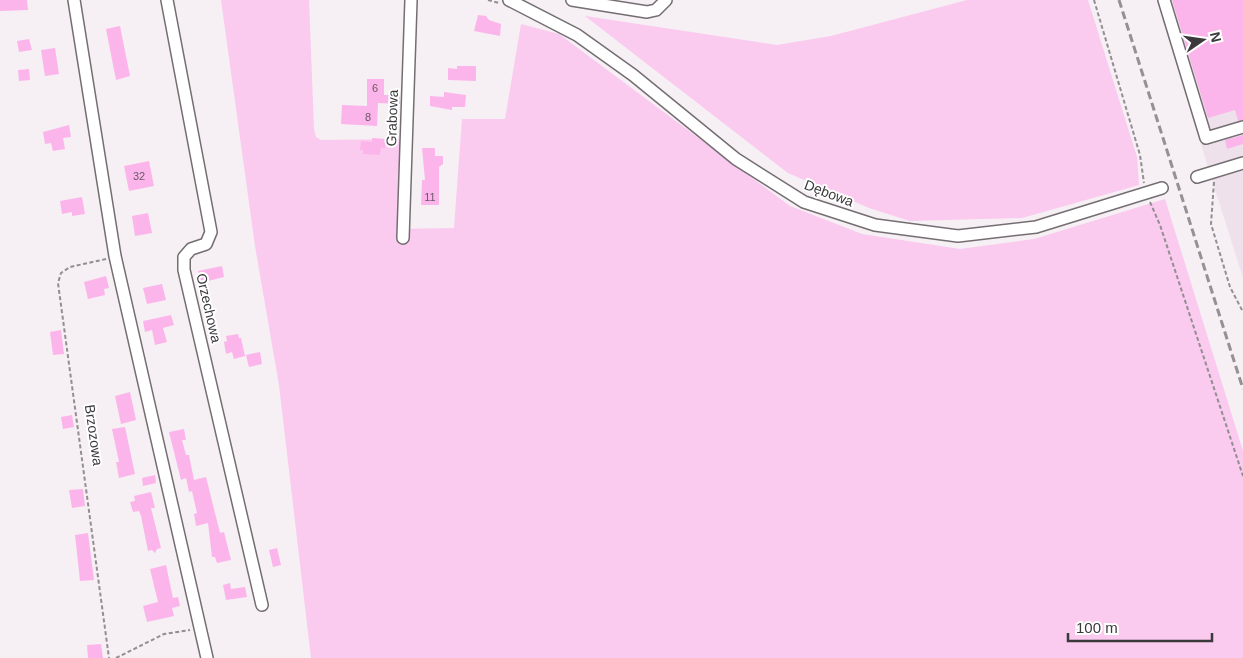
<svg xmlns="http://www.w3.org/2000/svg" width="1243" height="658" viewBox="0 0 1243 658" font-family="Arial,sans-serif">
	<rect width="100%" height="100%" fill="#f6eff4"/>
	<!-- built -->
	<path fill="#efe1eb" d="M1157,0h86v278l-35,-111z"/>
	<!-- green -->
	<path fill="#fbcaef" d="M221,0h88l5,129 2,8 5,3 84,-1 -6,90 55,-1 8,-109h43l16,-95 38,10 231,172 72,28 98,15 74,-10 131,-40 78,252v207h-932l-32,-273 -24,-139z
		M967,0h121l49,157 2,28 -117,33 -112,3 -41,-13 -81,-35 -203,-157 192,29 54,-9z"/>
	<!-- building -->
	<path fill="#fcb5eb" d="M0,0h27l1,10 -28,1z
		M1172,0h71v120l-5,1 -3,-11 -27,8z
		M478,15l8,1 3,4 12,4 -1,12 -26,-5z
		M120,26l10,50 -14,4 -10,-51z
		M29,39l3,11 -13,2 -2,-11z
		M55,48l4,26 -14,2 -4,-26z
		M457,66h19v15l-28,-1v-12l9,1z
		M29,69l1,11 -11,1 -1,-11z
		M367,79h17v16h16v9l-22,-1 -1,23 -36,-2 1,-19 25,1z
		M444,92l22,3 -1,12h-13v3l-22,-4v-10l14,1z
		M69,125l2,12 -8,1 2,11 -12,2 -2,-8 -6,1 -2,-12z
		M1243,135v9l-16,5 -2,-9z
		M372,138l14,1 -1,9h-4l-1,7 -17,-1v-4h-3l1,-9 11,1z
		M422,148h13v8h8v8l-4,3v38h-18l1,-25h3z
		M149,161l5,25 -25,5 -5,-25z
		M82,197l3,17 -13,2v-4l-10,2 -2,-13z
		M148,213l4,20 -17,3 -3,-20z
		M222,266l2,11 -24,6 -2,-12z
		M106,276l3,12 -5,1 1,6 -17,4 -4,-17z
		M162,284l4,16 -19,4 -4,-16z
		M171,315l3,10 -11,3 4,14 -12,3 -3,-15 -7,2 -2,-11z
		M61,330l3,24 -11,1 -3,-23z
		M238,334l1,4h2l4,18 -11,3 -2,-7 -6,2 -2,-12 3,-1 -1,-5z
		M260,352l2,12 -13,3 -3,-12z
		M130,392l6,28 -15,4 -6,-28z
		M72,415l2,12 -11,2 -2,-12z
		M125,427l10,47 -16,4 -3,-16h3l-7,-33z
		M184,429l2,11h-4l4,15h3l5,25 12,-3 14,56 4,-1 7,28 -14,3 -2,-6h-3l-4,-34 -12,3 -2,-12 3,-1 -5,-22 -3,1 -3,-14 -5,2 -12,-48z
		M155,475l1,8 -13,3 -1,-8z
		M83,489l2,17 -13,2 -3,-18z
		M151,492l4,16h-4l10,40 -4,1 -2,4 -3,-3 -4,1 -7,-35 -2,-5 -6,1 -3,-10 5,-1 -1,-5z
		M88,533l6,47 -14,1 -5,-46z
		M277,548l4,17 -8,2 -4,-17z
		M166,565l7,33 5,-1 2,9 -8,2 2,8 -27,6 -4,-16 15,-4 -8,-33z
		M230,583l1,6 14,-2 2,10 -21,3 -3,-15z
		M101,644l2,14h-15l-1,-13z"/>
	<g fill="none" stroke-linecap="round" stroke-linejoin="round">
		<!-- minor casing -->
		<g stroke="#746e72" stroke-width="14">
			<path id="minor" d="M74,0l41,256 92,402
				M167,0l44,232 -5,12 -15,5 -7,8v13l78,335
				M509,0l68,35 56,40 103,84 68,43 71,23 83,11 78,-9 126,-39
				M572,0l75,12 9,-2 10,-10
				M1164,0l42,138 37,-11
				M1197,177l46,-14
				M403,238l8,-238"/>
		</g>
		<!-- path -->
		<path stroke="#928e91" stroke-width="2" stroke-dasharray="4 2.5" stroke-linecap="butt" d="M488,0l11,3
			M1094,0l46,155 4,28
			M1214,182l-3,42 19,63 13,25
			M1150,202l10,23 83,251
			M106,259l-36,8 -9,6 -3,10 51,375
			M116,658l48,-24 26,-4"/>
		<!-- minor -->
		<use href="#minor" stroke="#fff" stroke-width="11"/>
		<!-- rail -->
		<path stroke="#949093" stroke-width="3" stroke-dasharray="8 4" stroke-linecap="butt" d="M1119,0l124,389"/>
	</g>
	<g text-anchor="middle" stroke-width="4" stroke-linejoin="round" paint-order="stroke">
		<!-- number labels -->
		<g font-size="11" fill="#6b5867">
			<text x="375" y="92">6</text>
			<text x="368" y="121">8</text>
			<text x="139" y="180">32</text>
			<text x="430" y="201">11</text>
		</g>
		<!-- street labels -->
		<g font-size="14" fill="#3b393b" stroke="#fff">
			<text transform="translate(392 118) rotate(-88)" y="5">Grabowa</text>
			<text transform="translate(829 193) rotate(21)" y="5">Dębowa</text>
			<text transform="translate(209 308) rotate(77)" y="5">Orzechowa</text>
			<text transform="translate(94 435) rotate(82)" y="5">Brzozowa</text>
		</g>
	</g>
	<!-- north arrow -->
	<g transform="translate(1203 40) rotate(77)" stroke="#ffffff" stroke-width="4" paint-order="stroke">
	<path d="M0-4L9 19L0 12L-9 19Z" fill="#3b393b"/>
	<text y="-8" font-size="14" font-weight="bold" text-anchor="middle" fill="#3b393b">N</text>
	</g>
	<!-- scale -->
	<path d="M1068 633v8h144v-8" fill="none" stroke="#3b393b" stroke-width="2.5"/>
	<text x="1076" y="633" font-size="15" fill="#3b393b" stroke="#ffffff" stroke-width="4" paint-order="stroke">100 m</text>
</svg>
